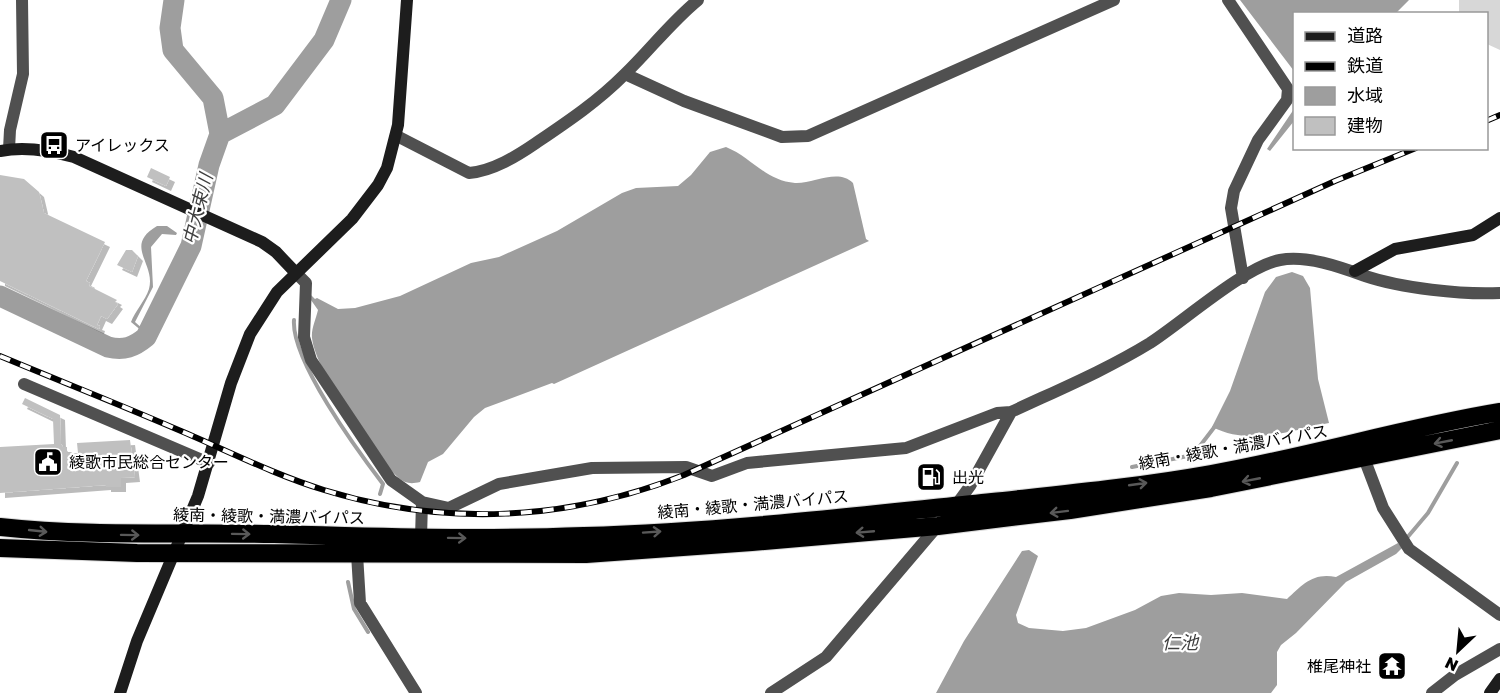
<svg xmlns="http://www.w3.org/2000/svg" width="1500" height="693" viewBox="0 0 1500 693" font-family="'Golos Text','Noto Sans JP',sans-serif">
	<defs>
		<filter id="shadow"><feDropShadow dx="5" dy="5" stdDeviation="0" flood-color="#0004"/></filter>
	</defs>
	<rect width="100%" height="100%" fill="#fff"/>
	<!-- green -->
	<path fill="#d7d7d7" d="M1459,0h41v50l-13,-6 -1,-30 -27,-1z"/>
	<!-- water -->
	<path fill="#9e9e9e" d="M1240,0h169l-13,13 -102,1v57z
		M1294,109v12l-24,30 -3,-2z
		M726,147c25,10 40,34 69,36 18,1 43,-15 58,0l13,56 3,2 -315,143 -2,-1 -67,25 -11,9 -31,37 -15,8 -8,20c-16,4 -21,-3 -32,-15 -21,-31 -72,-94 -76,-129 -1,-9 4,-19 6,-28l-12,-17 2,-1 7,7 2,-1 21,11 17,-1 45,-12 71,-33 28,-6 58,-26 65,-38 14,-5 42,-2 13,-11 19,-23z
		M157,226h10l10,7 -1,2 -14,-1 -11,13 2,40 -18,35 9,8 -1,2 -12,-10c4,-11 14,-21 18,-33 7,-26 -26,-43 8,-63z
		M1292,272l11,4 7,12 8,91 11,44c-41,8 -78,23 -117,4l18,-36 35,-99 11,-15z
		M1398,543l4,5 -6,6 -50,28 -50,51 -15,12 -4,7v33l-6,8h-335l28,-52 58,-90 7,-1 9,6 -22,59 2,8 11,5 34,3 23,-3 49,-18 26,-14 18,-3 32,2 31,-2 45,6c15,-14 26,-27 49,-22z"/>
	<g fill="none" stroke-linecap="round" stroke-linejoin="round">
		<!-- stream -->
		<path stroke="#9e9e9e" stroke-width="4" d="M294,320c-3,40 63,130 89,164l-3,10
			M1132,467l61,-12 23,-30
			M1406,539l22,-26 29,-50
			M348,582l6,27 14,23"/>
		<!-- river -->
		<path stroke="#9e9e9e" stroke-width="21" d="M174,0l-4,28 3,22 40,48 7,36
			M0,296l108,51c16,4 26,0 38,-10l45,-91 18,-81 11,-31 55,-29 49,-65 17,-40"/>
	</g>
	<!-- building -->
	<path fill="#c0c0c0" filter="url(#shadow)" d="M151,168l19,9 -4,9 -19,-9z
		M0,175l24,4 15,13 5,21 61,29 -19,39 4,2 -1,3 28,14 -2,2 3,2 -11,15 -6,-3 -4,9 3,1 -1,3 -99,-48z
		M126,250h6l6,6 -6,16 -15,-7z
		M25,398l35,17 1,29 2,3h4v6h11l-1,-10 53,-3 5,37 -14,1v9h-15v-2l-106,8v-46l54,-3 -1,-25 -31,-15z"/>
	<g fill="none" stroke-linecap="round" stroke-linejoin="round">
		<!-- highway casing -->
		<g stroke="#dbdbdb" stroke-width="20">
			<path id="highway" d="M0,527c91,10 182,5 273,7 104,3 207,6 311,2 136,-4 273,-20 408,-34 73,-8 146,-15 219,-28 97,-17 192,-46 289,-62
				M0,548l137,5 449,1 166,-12 186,-16 132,-16 141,-22 289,-58"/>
		</g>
		<!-- street -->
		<path stroke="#505050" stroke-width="12" d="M1228,0l60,89 -1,11 -29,40 -24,51 -3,17 12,70
			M625,74l59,27 98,36 26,-1 306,-136
			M397,136l72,37c24,-2 48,-17 67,-30 31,-21 61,-41 88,-68 26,-25 46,-52 74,-75
			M9,149l1,-19 13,-56 -1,-74
			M295,272l11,11 -2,54 7,23 80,120 31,22 -1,36
			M24,384l185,79
			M1364,458l19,50 26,41 91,66
			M422,502l27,6 50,-24 93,-16 94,-1 26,9 35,-13 159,-15 91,-35 14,-1c47,-22 95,-42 139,-69 34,-22 94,-76 130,-83 27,-5 60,7 85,16 36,12 97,19 135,17
			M954,508l16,-22 41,-74
			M357,554l3,49 56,90
			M771,693l55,-36 114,-134
			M1432,693l23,-18 45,-26"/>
		<!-- secondary -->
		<path stroke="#1d1d1d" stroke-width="12" d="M0,151c25,-5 49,-1 74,6l188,85 14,10 19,20
			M1355,271l40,-22 78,-14 27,-17
			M120,693l17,-52 61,-145 33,-113 19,-49 27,-42 75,-73 26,-34 9,-17 11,-43 9,-125
			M1490,693l10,-14"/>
		<!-- highway -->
		<use href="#highway" stroke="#000" stroke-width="18"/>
		<!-- rail casing -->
		<g stroke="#000" stroke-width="6">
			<path id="rail" d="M1486,121l14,-6
				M0,356c60,25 121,49 181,75 47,20 94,44 143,59 120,37 244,31 360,-15l651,-294 81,-33"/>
		</g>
		<!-- rail -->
		<use href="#rail" stroke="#fff" stroke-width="4" stroke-dasharray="11" stroke-linecap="butt"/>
	</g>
	<!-- one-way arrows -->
	<defs><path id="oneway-shaft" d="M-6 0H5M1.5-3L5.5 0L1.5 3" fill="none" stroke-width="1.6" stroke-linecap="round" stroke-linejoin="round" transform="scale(1.5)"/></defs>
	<g stroke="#595959">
		<use href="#oneway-shaft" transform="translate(1443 442) rotate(169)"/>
		<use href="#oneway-shaft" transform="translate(1251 480) rotate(169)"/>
		<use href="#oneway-shaft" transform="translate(1138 484) rotate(-8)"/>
		<use href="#oneway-shaft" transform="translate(1059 512) rotate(173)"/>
		<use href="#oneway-shaft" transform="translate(38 531) rotate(6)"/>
		<use href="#oneway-shaft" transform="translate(652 532) rotate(-4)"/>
		<use href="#oneway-shaft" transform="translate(865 532) rotate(175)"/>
		<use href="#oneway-shaft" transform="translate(241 534) rotate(1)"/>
		<use href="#oneway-shaft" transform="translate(130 535) rotate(1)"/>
		<use href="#oneway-shaft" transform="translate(457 538) rotate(1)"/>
	</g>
	<!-- icons -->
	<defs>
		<g id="bus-square" transform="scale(1.5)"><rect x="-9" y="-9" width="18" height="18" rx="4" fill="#000" stroke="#fff"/><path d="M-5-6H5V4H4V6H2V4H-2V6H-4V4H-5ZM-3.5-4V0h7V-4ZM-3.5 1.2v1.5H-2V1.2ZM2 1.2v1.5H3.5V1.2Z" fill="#fff"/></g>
		<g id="civic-square" transform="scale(1.5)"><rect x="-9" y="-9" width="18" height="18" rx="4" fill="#000" stroke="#fff"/><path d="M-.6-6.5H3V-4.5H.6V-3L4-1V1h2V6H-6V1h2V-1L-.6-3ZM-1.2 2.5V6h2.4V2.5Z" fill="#fff"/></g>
		<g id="fuel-square" transform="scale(1.5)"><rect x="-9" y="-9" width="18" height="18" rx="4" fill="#000" stroke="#fff"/><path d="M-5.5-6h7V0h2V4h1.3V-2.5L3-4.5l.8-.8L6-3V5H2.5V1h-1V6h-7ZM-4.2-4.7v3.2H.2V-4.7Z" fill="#fff"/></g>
		<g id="temple-square" transform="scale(1.5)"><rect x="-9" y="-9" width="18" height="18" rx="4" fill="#000" stroke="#fff"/><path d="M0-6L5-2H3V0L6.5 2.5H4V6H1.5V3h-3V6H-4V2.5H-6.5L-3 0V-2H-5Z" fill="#fff"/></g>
	</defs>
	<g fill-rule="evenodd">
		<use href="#bus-square" x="54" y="145"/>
		<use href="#civic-square" x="48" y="462"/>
		<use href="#fuel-square" x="931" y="477"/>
		<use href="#temple-square" x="1392" y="666"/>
	</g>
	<g text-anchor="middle" stroke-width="4.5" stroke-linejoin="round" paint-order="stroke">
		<!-- poi labels -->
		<g font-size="16" fill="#000" stroke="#fff" text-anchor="start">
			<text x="75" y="151">アイレックス</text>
			<text x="69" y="468">綾歌市民総合センター</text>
			<text x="952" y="483">出光</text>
			<text x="1371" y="672" text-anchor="end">椎尾神社</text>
		</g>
		<!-- street labels -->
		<g font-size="16" fill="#000" stroke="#fff">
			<text transform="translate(1233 447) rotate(-10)" y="6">綾南・綾歌・満濃バイパス</text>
			<text transform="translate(753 504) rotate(-5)" y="6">綾南・綾歌・満濃バイパス</text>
			<text transform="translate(269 516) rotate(1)" y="6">綾南・綾歌・満濃バイパス</text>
		</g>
		<!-- water labels -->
		<g font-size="18" font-style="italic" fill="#3f3f3f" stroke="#fff">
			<text transform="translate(198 209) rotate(-76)" y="6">中大束川</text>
			<text x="1180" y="649">仁池</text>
		</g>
	</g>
	<!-- legend -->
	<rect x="1293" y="12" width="195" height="138" fill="#ffffff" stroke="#999999" stroke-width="1.5"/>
	<rect x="1305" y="32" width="30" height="9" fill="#1d1d1d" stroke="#999999" stroke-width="1.5"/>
	<text x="1347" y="42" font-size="18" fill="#000000">道路</text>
	<rect x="1305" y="62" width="30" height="9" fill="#000000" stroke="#999999" stroke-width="1.5"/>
	<text x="1347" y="72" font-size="18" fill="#000000">鉄道</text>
	<rect x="1305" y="87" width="30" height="18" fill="#9e9e9e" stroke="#999999" stroke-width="1.5"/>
	<text x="1347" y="102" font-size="18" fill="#000000">水域</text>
	<rect x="1305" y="117" width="30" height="18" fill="#c0c0c0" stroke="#999999" stroke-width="1.5"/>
	<text x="1347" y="132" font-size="18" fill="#000000">建物</text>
	<!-- north arrow -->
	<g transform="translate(1458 651) rotate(206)" stroke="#ffffff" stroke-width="4.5" paint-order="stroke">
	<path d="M0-4.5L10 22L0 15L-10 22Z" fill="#000000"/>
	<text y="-9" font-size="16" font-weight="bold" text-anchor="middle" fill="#000000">N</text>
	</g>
</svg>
